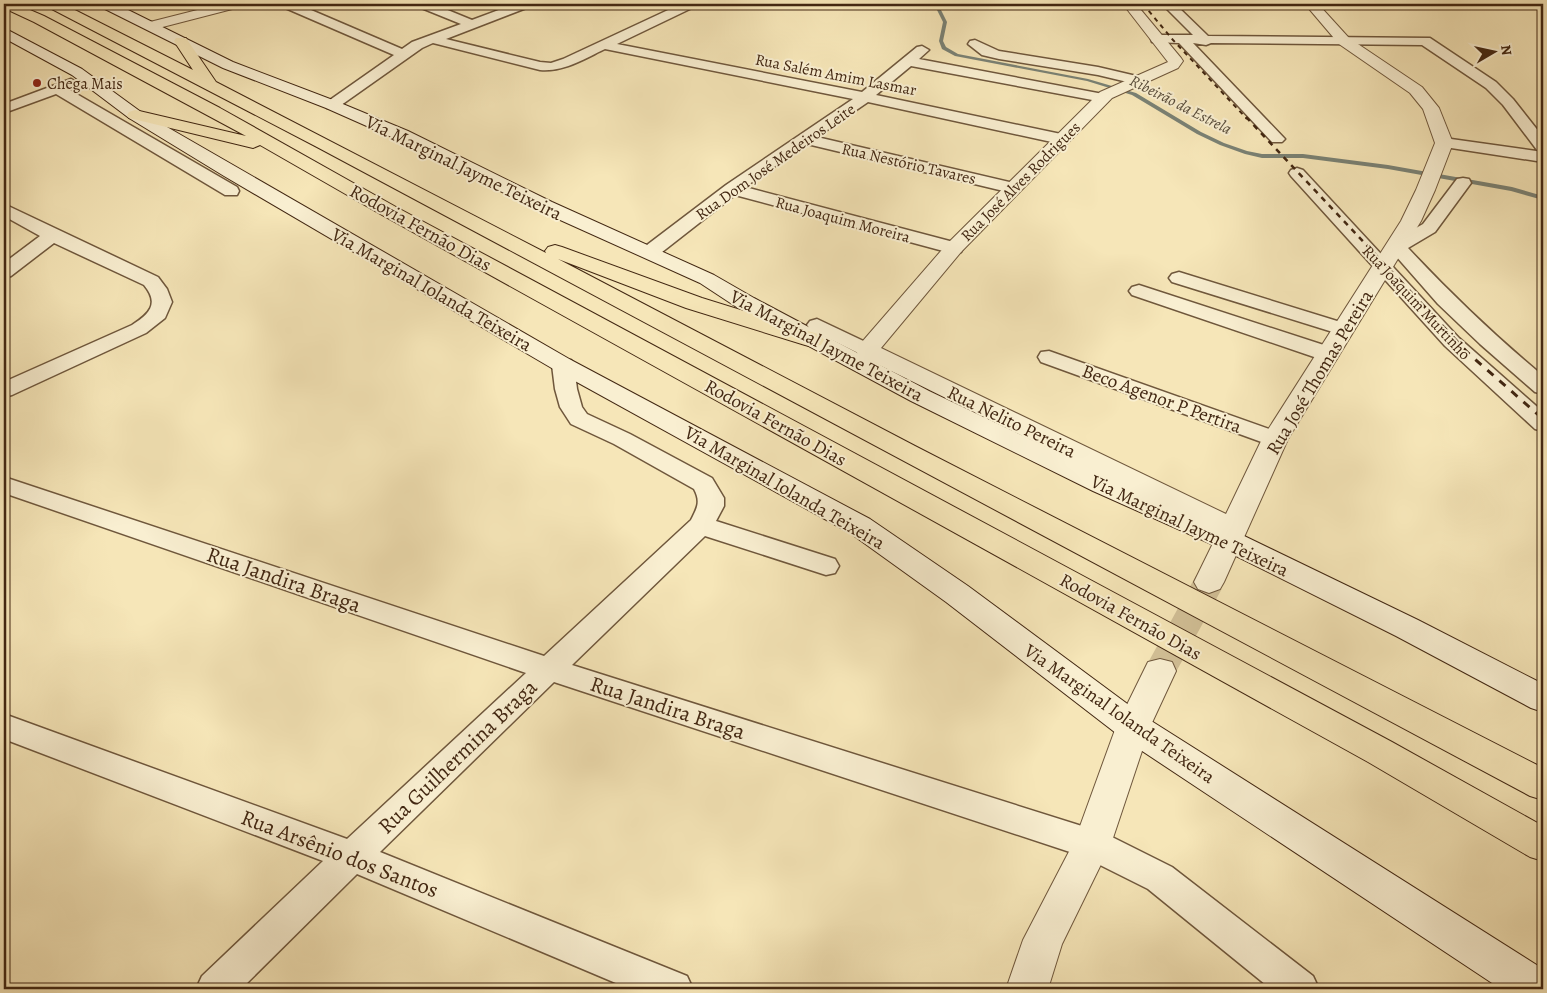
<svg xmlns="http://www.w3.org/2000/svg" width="1547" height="993" viewBox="0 0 1547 993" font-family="Alegreya,serif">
	<rect width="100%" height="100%" fill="#f6e6b8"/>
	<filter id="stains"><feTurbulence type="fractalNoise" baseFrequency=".004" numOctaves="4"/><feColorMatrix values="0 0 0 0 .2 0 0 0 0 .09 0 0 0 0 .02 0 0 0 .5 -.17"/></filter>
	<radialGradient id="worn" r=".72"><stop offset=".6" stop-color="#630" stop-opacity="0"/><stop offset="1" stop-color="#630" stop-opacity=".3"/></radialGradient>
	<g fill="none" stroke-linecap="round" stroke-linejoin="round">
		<!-- stream -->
		<path fill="#7a8275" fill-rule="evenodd" d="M934,4h4l9,18 -4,19 3,6 12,7 130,25 48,14 65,39 23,11 23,8 15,3h41l85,11 124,22 31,9v4l-32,-9 -123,-22 -85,-11h-41l-17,-4 -25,-9 -23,-11 -65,-39 -45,-14 -132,-25 -13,-7 -3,-8 4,-19z"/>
		<!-- tertiary-tunnel -->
		<path stroke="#d2c097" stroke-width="29" stroke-dasharray="29 15" stroke-linecap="butt" d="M1160,671l49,-89"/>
		<!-- minor casing -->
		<g stroke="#6f573c" stroke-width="3">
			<path id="minor" d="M281,4h16l105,45 10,-7 49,-18 -42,-17 -2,-3h16l39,16 43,-16h16l-2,3 -83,32 94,23 11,1 12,-4 118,-55h15l-2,3 -77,37 245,48 55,-45 5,-1 7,4 -10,9 184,35 5,1 2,3 -2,3 -5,1 -192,-36 -35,29 185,39 5,2 3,3 -3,3 -5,2 -193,-42 -51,35 201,47 2,4 -2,4 -6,1 -205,-49 -62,43 216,57 2,4 -2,4 -7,2 -7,-2 -212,-57 -78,61 -7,2 -7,-2 -2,-4 2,-4 83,-63 127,-86 -248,-50c-21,10 -41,23 -65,21l-107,-27 -11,5 -85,60h-10l-2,-3 2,-3 67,-47 -111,-48z
				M1162,4h13l33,32 222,2 66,44 17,17 30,38v15l-6,-2 -34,-45 -17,-17 -64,-43 -211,-2 -5,2 -13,-2 92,96 -3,3h-10l-93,-99 -27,-1 -1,-3 1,-3 5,-1h36z
				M975,40l24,11 99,16 47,11 2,3 -7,4 -42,-10 -99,-16 -17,-4 -14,-11 2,-3z
				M71,79l7,4 -10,6 169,98 2,4 -2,4h-12l-169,-101 -52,19v-9z
				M1444,138l99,14v10l-105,-16 -2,-3 2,-3z
				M1297,168l6,2 156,168 84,74v19l-8,-2 -90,-83 -154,-170 -2,-3 2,-3z
				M1463,178l6,1 2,4 -36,49 -27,16c44,47 86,87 135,128v18l-8,-2 -55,-48 -42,-40 -50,-57 2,-4 33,-19 34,-45z
				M4,204l154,73 9,12 5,13 -7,16 -19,15 -134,62 -8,2v-15l128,-57c17,-11 28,-21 12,-40l-90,-42 -43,33 -7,2v-15l36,-27 -36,-20z
				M1179,272l171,53 3,4 -3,4 -7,2 -7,-2 -164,-51 -3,-4 3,-4z
				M1139,285l197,64 3,5 -3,5 -8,1 -8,-1 -188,-64 -3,-4 3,-4z
				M817,319l57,27 4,4 -4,4 -7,2 -7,-2 -50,-25 -3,-4 3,-4z
				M1049,351l234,83 4,5 -4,5 -8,2 -8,-2 -226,-82 -3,-5 3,-5z
				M563,359l8,1 3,5 3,24 5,18 5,7 43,20 82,44 12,20v8l-8,15 119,38 4,7 -4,7 -9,2 -121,-39 -133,129 532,168 68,34 141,109 6,13h-48l-123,-100 -66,-33 -528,-174 -174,170 307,124 6,13h-63l-273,-115 -116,115h-45l6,-13 121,-115 -319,-122v-25l343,125 179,-166 -522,-180v-16l540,179 147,-136c6,-12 10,-18 3,-31l-80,-45 -43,-20 -11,-17 -5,-18 -3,-24 3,-5z"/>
		</g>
		<!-- tertiary casing -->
		<g stroke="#6f573c" stroke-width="2">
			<path id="tertiary" d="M221,4h21l-2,3 -89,23 -7,-4 2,-3z
				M1123,4h13l45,54 2,3 -5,7 -66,30 -151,154 -80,96 345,166 36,-75 139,-218 15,-31 19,-47 -12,-34 -13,-16 -71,-49 -34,-40h13l31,34 73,49 17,21 14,35 -18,47 -14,31 -133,218 -64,143 -4,7 -11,4 -11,-4 -4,-7 24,-49 -359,-178 -4,-5 92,-106 153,-152 68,-30z
				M1160,659l12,3 4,9 -26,56 -39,117 -49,100 -14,45h-42l17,-49 52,-100 41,-113 32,-65z"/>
		</g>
		<!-- secondary casing -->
		<g stroke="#422712" stroke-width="2">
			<path id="secondary" d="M99,4h17l117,58 105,40 70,29 144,71 162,73 40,23 175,93 184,88 125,54 180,87 125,64v28l-12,-4 -135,-72 -178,-89 -125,-56 -182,-90 -173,-93 -38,-25 -162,-73 -142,-71 -70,-31 -103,-40 -122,-61z
				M4,28l78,41 59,43 430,248 299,159 98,67 177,131 398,252v20h-42l-380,-252 -175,-135 -96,-69 -295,-163 -331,-194 -95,-58 -57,-43 -68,-37z"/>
		</g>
		<!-- motorway casing -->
		<g stroke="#422712" stroke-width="2">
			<path id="motorway" d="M4,4h12l28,12 176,92 176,99 996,535 151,84v35l-13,-4 -162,-95 -986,-547 -122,-70 -7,3 -124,-30 -2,-3 2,-3 6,-2 111,26 -212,-114 -30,-14z
				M46,4h17l130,66 -19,-29 2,-3h10l30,44 330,171 -1,-2 3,-4 7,-2 7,2 140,51 119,37 3,5 -3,5 -8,2 -8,-2 -119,-37 -128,-49 357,187 628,322v32l-13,-4 -1213,-649 -269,-140z"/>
		</g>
		<!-- minor -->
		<use href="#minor" fill="#f9efd1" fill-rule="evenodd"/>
		<!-- tertiary -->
		<use href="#tertiary" fill="#f9efd1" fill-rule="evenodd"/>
		<!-- secondary -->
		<use href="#secondary" fill="#f9efd1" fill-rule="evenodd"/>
		<!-- motorway -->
		<use href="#motorway" fill="#f6e6b8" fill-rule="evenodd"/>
		<!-- rail-far2 -->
		<path stroke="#422712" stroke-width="2" stroke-dasharray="4.5 4.5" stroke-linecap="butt" d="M1143,4l30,36 74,79"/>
		<!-- rail-far1 -->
		<path stroke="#422712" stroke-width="2.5" stroke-dasharray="5.5 5.5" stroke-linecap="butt" d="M1246,117l142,151"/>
		<!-- rail -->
		<path stroke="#422712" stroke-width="3" stroke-dasharray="8 8" stroke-linecap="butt" d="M1387,267l81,86 75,66"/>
	</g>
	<!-- markers -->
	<circle fill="#8f2418" stroke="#f9efd1" stroke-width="2" cx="37" cy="83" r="5"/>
	<g text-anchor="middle" stroke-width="4" stroke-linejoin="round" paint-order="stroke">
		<!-- far-street labels -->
		<g font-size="16" fill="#422712" stroke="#f9efd1">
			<text transform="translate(836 74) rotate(11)" y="6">Rua Salém Amim Lasmar</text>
			<text transform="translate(775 161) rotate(-35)" y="6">Rua Dom José Medeiros Leite</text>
			<text transform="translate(909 163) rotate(13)" y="6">Rua Nestório Tavares</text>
			<text transform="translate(1020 181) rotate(-45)" y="6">Rua José Alves Rodrigues</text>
			<text transform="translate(843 219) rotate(15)" y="6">Rua Joaquim Moreira</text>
			<text transform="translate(1417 302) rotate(47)" y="6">Rua Joaquim Murtinho</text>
		</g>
		<!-- far-poi labels -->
		<g font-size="16" fill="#422712" stroke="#f9efd1" text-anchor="start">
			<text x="47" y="89">Chega Mais</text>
		</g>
		<!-- far-water labels -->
		<g font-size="16" font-style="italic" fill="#594d3b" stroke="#f9efd1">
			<text transform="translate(1181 104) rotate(27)" y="6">Ribeirão da Estrela</text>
		</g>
		<!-- street labels -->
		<g font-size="19" fill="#422712" stroke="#f9efd1">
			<text transform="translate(464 167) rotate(26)" y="7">Via Marginal Jayme Teixeira</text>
			<text transform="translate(421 227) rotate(29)" y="7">Rodovia Fernão Dias</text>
			<text transform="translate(432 289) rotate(30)" y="7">Via Marginal Iolanda Teixeira</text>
			<text transform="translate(827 345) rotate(28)" y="7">Via Marginal Jayme Teixeira</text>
			<text transform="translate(1319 372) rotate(-59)" y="7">Rua José Thomas Pereira</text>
			<text transform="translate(1162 398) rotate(20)" y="7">Beco Agenor P Pertira</text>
			<text transform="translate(1012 421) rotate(26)" y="7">Rua Nelito Pereira</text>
			<text transform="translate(776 422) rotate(29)" y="7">Rodovia Fernão Dias</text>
			<text transform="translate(785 487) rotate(30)" y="7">Via Marginal Iolanda Teixeira</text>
			<text transform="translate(1190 525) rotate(25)" y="7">Via Marginal Jayme Teixeira</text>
			<text transform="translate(1131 616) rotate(29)" y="7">Rodovia Fernão Dias</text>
			<text transform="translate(1120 713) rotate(35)" y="7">Via Marginal Iolanda Teixeira</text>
		</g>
		<!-- near-street labels -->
		<g font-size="22" fill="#422712" stroke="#f9efd1">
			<text transform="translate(284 579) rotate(19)" y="8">Rua Jandira Braga</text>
			<text transform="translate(668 707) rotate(18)" y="8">Rua Jandira Braga</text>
			<text transform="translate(457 756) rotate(-44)" y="8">Rua Guilhermina Braga</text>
			<text transform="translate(340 853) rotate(21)" y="8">Rua Arsênio dos Santos</text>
		</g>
	</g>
	<!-- margin -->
	<rect width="1547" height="993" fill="none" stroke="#f6e6b8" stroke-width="20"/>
	<rect x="5" y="5" width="1537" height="983" fill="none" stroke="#422712" stroke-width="2.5"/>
	<rect x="10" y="10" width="1527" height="973" fill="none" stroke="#422712"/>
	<!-- north arrow -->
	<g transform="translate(1494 52) rotate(81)" stroke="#f9efd1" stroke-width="4" paint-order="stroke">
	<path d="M0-4L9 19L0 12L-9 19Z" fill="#422712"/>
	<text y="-8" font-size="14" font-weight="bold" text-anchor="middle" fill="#422712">N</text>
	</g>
	<rect width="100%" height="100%" filter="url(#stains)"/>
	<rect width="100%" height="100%" fill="url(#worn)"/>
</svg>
